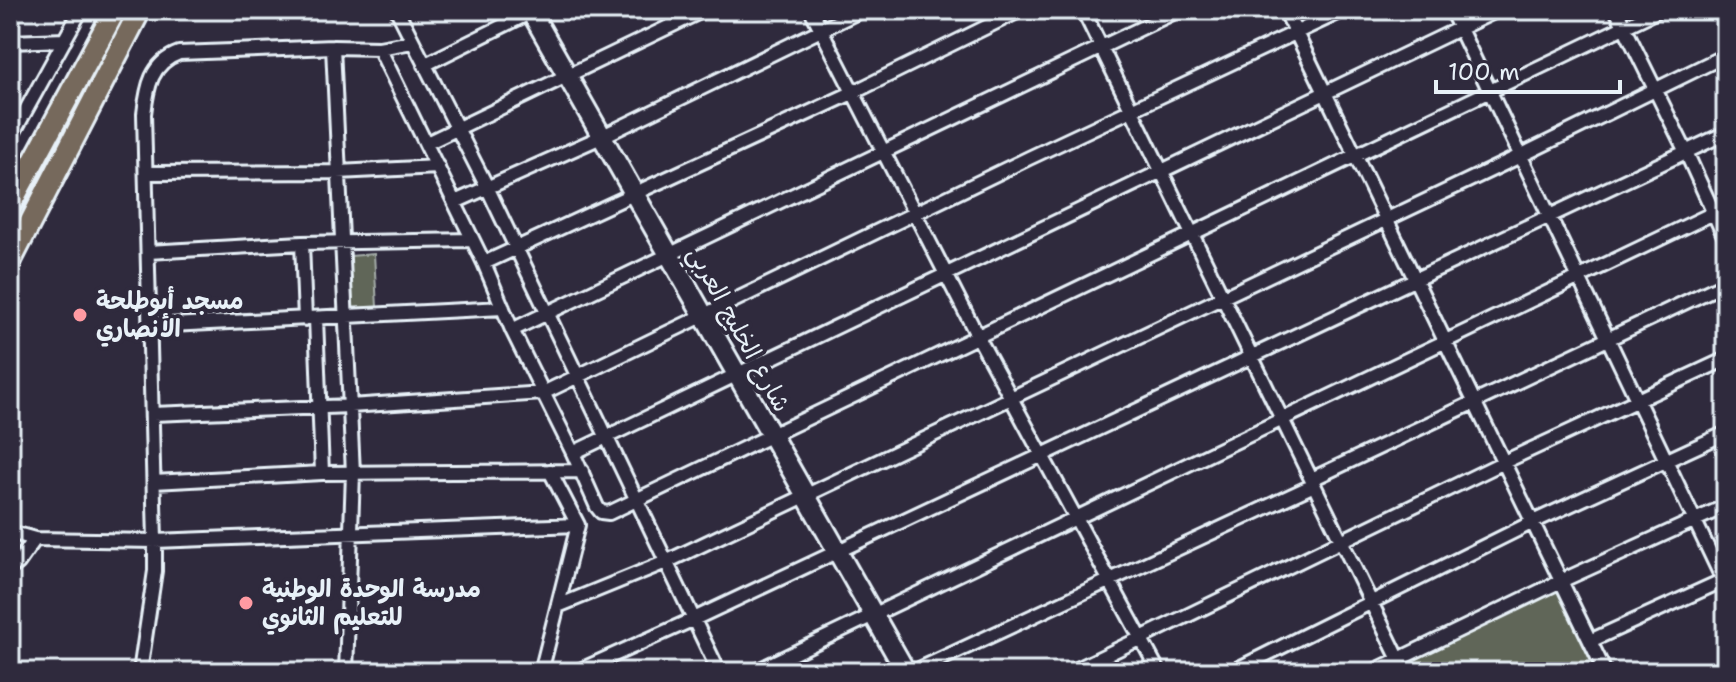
<svg xmlns="http://www.w3.org/2000/svg" width="1736" height="682" viewBox="0 0 1736 682" font-family="'Shantell Sans','Playpen Sans Arabic',sans-serif">
	<rect width="100%" height="100%" fill="#2f2a3d"/>
	<filter id="ink" filterUnits="userSpaceOnUse"><feTurbulence type="fractalNoise" baseFrequency=".0125" numOctaves="2"/><feDisplacementMap in="SourceGraphic" scale="16" xChannelSelector="R" yChannelSelector="G"/><feConvolveMatrix kernelMatrix="1 2 1 2 8 2 1 2 1" color-interpolation-filters="sRGB"/></filter>
	<g filter="url(#ink)">
		<!-- green -->
		<path fill="#606659" stroke="#a4aca8" stroke-width="2" d="M374,254l3,53 -24,1 -3,-52z
			M1561,582l44,90h-200l-6,-13z"/>
		<g fill="none" stroke-linecap="round" stroke-linejoin="round">
			<!-- minor casing -->
			<g stroke="#e8f1f8" stroke-width="18">
				<path id="minor" d="M397,10l90,177 232,485
					M811,10l167,327 181,335
					M1083,10l322,662
					M1285,10l320,662
					M1451,10l275,576
					M1616,10l70,142 40,88
					M10,42l55,-2
					M333,47l20,426 -7,199
					M379,48l33,-6
					M424,65l111,-55
					M10,139l71,-129
					M427,143l277,-133
					M146,173l192,-1 100,-5
					M455,202l146,-65 261,-127
					M302,243l3,76
					M148,252l154,-9 170,-3
					M484,263l368,-170 169,-83
					M316,318l6,155
					M150,326l353,-18
					M512,330l667,-320
					M153,414l197,-8 193,-13 486,-235 315,-148
					M573,453l925,-443
					M1312,479l414,-196
					M154,482l168,-9 260,-2
					M10,532l25,7 120,2 423,-16
					M10,568l8,-5 17,-24
					M558,606l108,-44 854,-406 206,-101
					M1590,641l136,-62
					M140,672l15,-101v-30l-11,-427c3,-27 7,-51 35,-61l154,-6 46,1 105,215 28,67 61,123 24,54 4,5 8,1 1050,-503
					M541,672l37,-147 -28,-54
					M576,672l118,-53 1032,-486
					M754,672l972,-465
					M913,672l401,-187
					M1071,672l433,-210 222,-103
					M1231,672l302,-150 193,-89
					M1372,672l189,-91 165,-75"/>
			</g>
			<!-- secondary casing -->
			<g stroke="#e8f1f8" stroke-width="24">
				<path id="secondary" d="M530,10l376,662"/>
			</g>
			<!-- primary casing -->
			<g stroke="#e8f1f8" stroke-width="26">
				<path id="primary" d="M10,205l105,-195
					M10,262l130,-252"/>
			</g>
			<!-- minor -->
			<use href="#minor" stroke="#2f2a3d" stroke-width="12"/>
			<!-- secondary -->
			<use href="#secondary" stroke="#2f2a3d" stroke-width="18"/>
			<!-- primary -->
			<use href="#primary" stroke="#76695c" stroke-width="20"/>
		</g>
	</g>
	<!-- markers -->
	<g fill="#ff9aa2" stroke="#2f2a3d" stroke-width="3">
		<circle cx="80" cy="315" r="8"/>
		<circle cx="246" cy="603" r="8"/>
	</g>
	<g text-anchor="middle" stroke-width="8" stroke-linejoin="round" paint-order="stroke">
		<!-- poi labels -->
		<g font-size="24" font-weight="bold" fill="#e8f1f8" stroke="#2f2a3d" text-anchor="start">
			<text x="96" y="309">مسجد أبوطلحة<tspan x="96" dy="28">الأنصاري</tspan></text>
			<text x="262" y="597">مدرسة الوحدة الوطنية<tspan x="262" dy="28">للتعليم الثانوي</tspan></text>
		</g>
		<!-- street labels -->
		<g font-size="24" fill="#e8f1f8" stroke="#2f2a3d">
			<text transform="translate(739 329) rotate(61)" y="8">شارع الخليج العربي</text>
		</g>
	</g>
	<!-- margin -->
	<rect width="1736" height="682" fill="none" stroke="#2f2a3d" stroke-width="40"/>
	<rect x="20" y="20" width="1696" height="642" fill="none" stroke="#e8f1f8" stroke-width="3" filter="url(#ink)"/>
	<!-- scale -->
	<path d="M1436 80v12h184v-12" fill="none" stroke="#e8f1f8" stroke-width="4"/>
	<text x="1448" y="80" font-size="24" fill="#e8f1f8" stroke="#2f2a3d" stroke-width="6" paint-order="stroke">100 m</text>
</svg>
